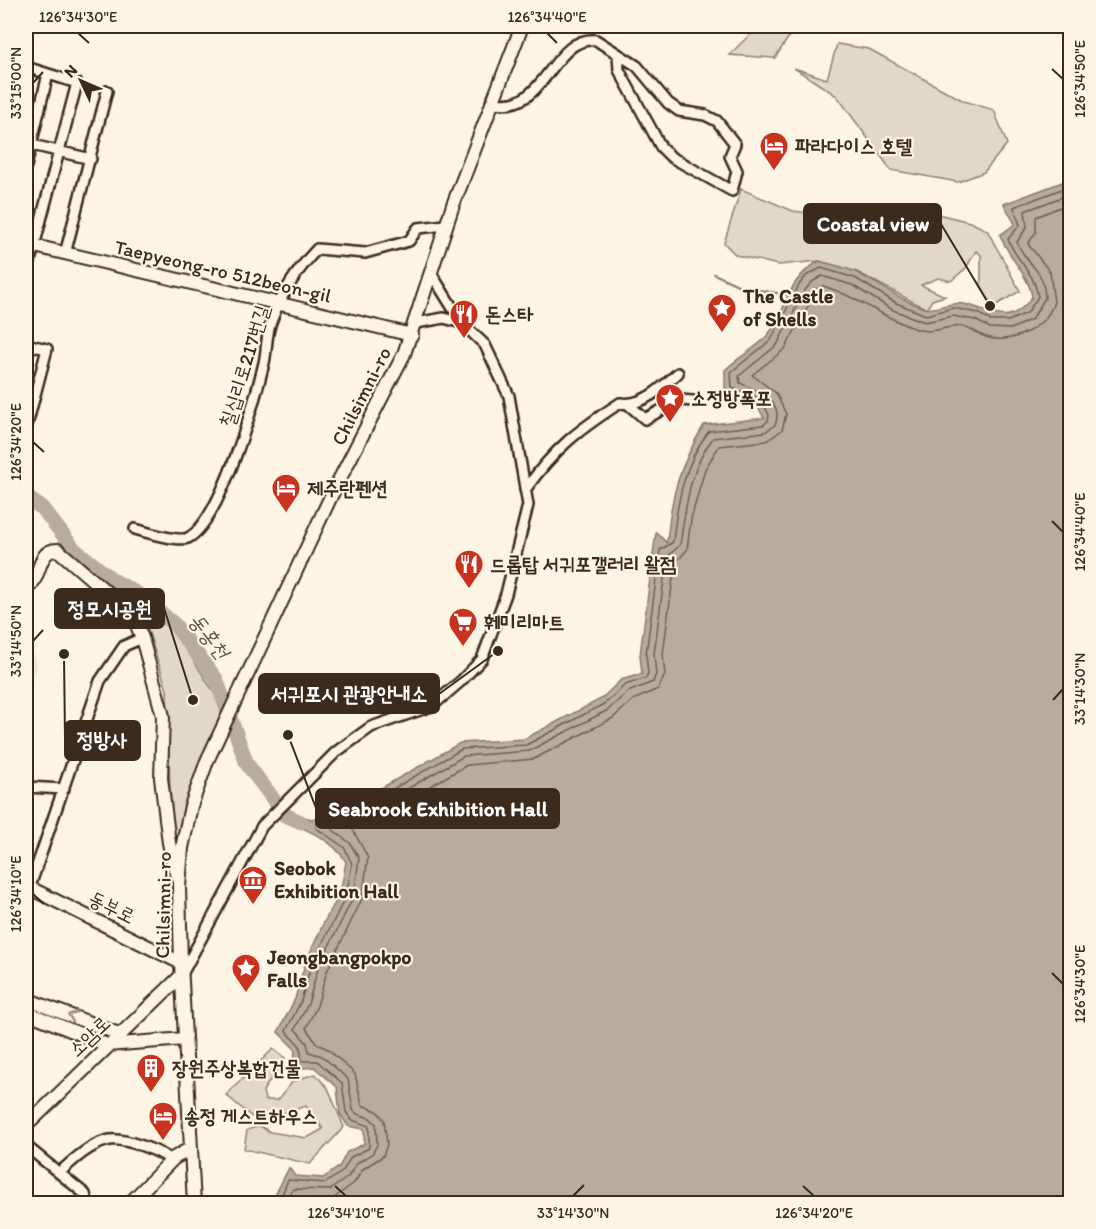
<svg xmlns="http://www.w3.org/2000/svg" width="1096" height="1229" viewBox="0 0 1096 1229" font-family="Itim,'Poor Story',sans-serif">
	<rect width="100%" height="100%" fill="#fcf5e5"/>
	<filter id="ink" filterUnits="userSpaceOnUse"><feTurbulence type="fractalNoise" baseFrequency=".0167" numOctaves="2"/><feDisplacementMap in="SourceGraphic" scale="12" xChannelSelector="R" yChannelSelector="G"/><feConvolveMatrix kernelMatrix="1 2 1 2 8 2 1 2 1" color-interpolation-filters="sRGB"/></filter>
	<g filter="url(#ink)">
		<!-- built -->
		<path fill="#eee6d6" d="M26,629l12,37 -12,32z"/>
		<!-- green -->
		<path fill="#e0d8c8" stroke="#8e8173" stroke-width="1.5" d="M759,26h37l-21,32 -46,-3z
			M837,44l32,5 95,52 30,9 13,34 -23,28 -26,10 -67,-12 -54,-74 -43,-28 33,11z
			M741,189l52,22 31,4 36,-4 20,10 29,5 11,15 14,1 4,-14 -9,-16 41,10 17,8 33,61 -27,16 -12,-22v-30l-5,-4 -10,17 -15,13 -13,-3 -17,7 24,11 -13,4 -5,9 -70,-37 -38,-11 -41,4 -42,-10 -12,-12z
			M82,555l88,69 56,87 -54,146 -5,-167 -23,-72z
			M273,1049l12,9 -22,33 2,9h13l15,-19 22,-7 13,14 16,39 -34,37 -66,-15 3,-19 13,-4 10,6 37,6 16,-9 -17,-23 -33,10 -21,1 -26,-22z"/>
		<!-- water -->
		<path fill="#b7ad9e" stroke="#85796b" stroke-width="1.5" d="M1070,179v1024h-799l18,-35 6,8 28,2 16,-11 8,-15 17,-8v-15l-16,-3 -8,-12 -3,-27 -23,-20 -20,2 1,-20 -17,-17 17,-33 10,-35 19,-42 16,-28 6,-32c-13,-23 -41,-33 -65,-43l3,-7 28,7 10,-3 42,-18 96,-55 64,-4 77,-40 20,-19 21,-6 -2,-19 16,-123 11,11c4,-48 12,-76 37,-118l60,-7 -8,-15 -31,-10v-23c13,-13 29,-20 41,-33 24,-28 15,-52 53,-76 13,4 28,6 40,13 22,11 41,26 65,34 11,3 25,-7 40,-4 29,6 44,26 68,-7 -3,-22 -23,-38 -32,-62l15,-11 -11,-20z"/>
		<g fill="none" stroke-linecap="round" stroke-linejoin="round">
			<!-- shore -->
			<path stroke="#6d5e51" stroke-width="1.5" d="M278,1204l10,-24 38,3 17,-12 8,-14 18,-9v-22l-17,-6 -6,-8 -4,-29 -25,-22h-15l-2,-15 -14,-15 15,-30 10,-35 35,-70 6,-32 -8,-17 -28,-19v-4l51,-20 95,-55 64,-4 78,-41 21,-19 21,-7 2,-5 -2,-19 14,-104 13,-8c4,-39 11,-79 36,-111l54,-6 5,-4 1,-6 -8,-16 -29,-11 -1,-16 40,-32 28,-55 7,-9 15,-8 34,10 41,25 30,12 27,-7 25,5 13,8h17l19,-8 11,-16c-4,-27 -21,-34 -30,-58l12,-14 -6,-18 56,-21
				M286,1204l7,-15 37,1 18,-13 9,-14 15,-9 5,-9 -1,-21 -6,-6 -13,-4 -4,-4 -5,-31 -26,-23 -13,-4 -2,-9 -12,-14 13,-25 10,-36 36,-72 5,-38 -9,-15 -17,-13v-4l38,-16 93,-54 65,-5 79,-41 20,-18 25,-10 3,-8 -2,-20 13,-97 13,-12c6,-38 9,-76 33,-107l52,-6 10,-7c10,-24 -18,-35 -35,-42l-1,-7 38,-31 28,-55 7,-8 10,-6 30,9 41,25 32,12 28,-6 22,4 15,8 21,1 21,-10 13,-21c-1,-31 -18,-31 -28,-56l10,-15 -2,-16 45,-17
				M296,1204l3,-5 26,1 9,-2 20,-15 9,-14 20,-13 4,-12 -3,-24 -7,-9 -15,-6 -7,-31 -27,-25 -11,-5 -11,-16 11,-22 10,-35 35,-72 6,-41 -16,-30 23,-10 92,-53 67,-6 79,-41 20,-18 25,-11 7,-14 -2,-21 12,-91 12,-13 4,-31 14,-50 14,-23 48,-5 15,-11 4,-16 -10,-21 -24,-18 33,-26 32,-60 6,-3c35,10 62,34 97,44 15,4 29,-6 45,-3 8,2 13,7 21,10 26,8 60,-9 68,-35l-4,-30 -22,-28 8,-12v-15l34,-14"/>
			<!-- stream -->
			<path stroke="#85796b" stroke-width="2" d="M714,274l28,13 46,8"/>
			<!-- river -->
			<path stroke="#b7ad9e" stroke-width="15" d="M26,497l16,11 32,41 39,31 28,16 34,29 41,54 31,85 38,51 16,7"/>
			<!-- street casing -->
			<g stroke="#3b2a1e" stroke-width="14">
				<path id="street" d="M26,67l51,16 -51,194
					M491,102c55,15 59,-66 105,-62l41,26 31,37 11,8 26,4 12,6 18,23 -5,12 7,15 -5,20 -61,-34 -10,-10 -42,-77 -1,-15
					M28,144l63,15
					M26,166l22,-92
					M65,254l42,-163
					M416,323l28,-5 18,5
					M26,344l21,5 -21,80
					M629,405l16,14 35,-19 13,1
					M525,490c30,-42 52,-59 95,-87 22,4 43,-16 58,-30
					M135,529c10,3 44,13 53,9 33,-17 67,-138 76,-175 3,-13 2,-28 7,-41 10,-27 26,-52 46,-73l48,4 44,-12 9,-13 28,-3
					M26,787l38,2
					M26,898l74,-217 24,-35 18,-8
					M181,976l81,-150 74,-74 35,-25 61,-21 29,-25 21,-22 24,-65 22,-89 -19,-109 -24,-51 -23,-22 -31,-50
					M26,1146l59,48 3,10
					M59,1173c13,-12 32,-30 51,-33 15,-2 51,11 62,21"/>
			</g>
			<!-- secondary casing -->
			<g stroke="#3b2a1e" stroke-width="16">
				<path id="secondary" d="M26,244l386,91
					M26,589c17,-11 10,-40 32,-39l75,65 9,23 21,78 -2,62 8,65 7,31
					M26,886l155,77
					M26,999l93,35
					M26,1012l81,33 78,-6
					M26,1126l155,-150
					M129,1204l45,-46 17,-10
					M194,1204l-13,-241 -2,-76 3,-39 9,-42 16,-45 125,-267 72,-140 49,-149 69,-179"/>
			</g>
			<!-- street -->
			<use href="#street" stroke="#fcf5e5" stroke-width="9"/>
			<!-- secondary -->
			<use href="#secondary" stroke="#fcf5e5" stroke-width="12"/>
		</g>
		<!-- one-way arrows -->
		<defs><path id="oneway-chevron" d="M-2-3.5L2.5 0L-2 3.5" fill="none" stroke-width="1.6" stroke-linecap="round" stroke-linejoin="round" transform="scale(1.5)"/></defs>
		<use stroke="#9c9082" href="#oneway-chevron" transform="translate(72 1016) rotate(-160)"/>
	</g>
	<!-- ticks -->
	<path fill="none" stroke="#3b2a1e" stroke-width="2" d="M78,33l11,10M547,33l10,10M1052,69l11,10M33,83l10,-11M33,442l11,10M1052,521l11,11M33,641l10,-11M1053,700l10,-11M33,894l11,10M1052,973l11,11M335,1186l11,10M803,1186l11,10M573,1196l11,-11"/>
	<!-- icons -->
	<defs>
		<g id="hotel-pin" transform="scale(1.5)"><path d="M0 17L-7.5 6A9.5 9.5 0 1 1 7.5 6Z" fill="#c8321e" stroke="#fcf5e5"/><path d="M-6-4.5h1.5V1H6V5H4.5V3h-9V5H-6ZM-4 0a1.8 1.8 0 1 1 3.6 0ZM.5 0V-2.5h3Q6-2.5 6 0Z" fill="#fff"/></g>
		<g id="sight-pin" transform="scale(1.5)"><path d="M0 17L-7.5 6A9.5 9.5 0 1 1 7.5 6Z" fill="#c8321e" stroke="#fcf5e5"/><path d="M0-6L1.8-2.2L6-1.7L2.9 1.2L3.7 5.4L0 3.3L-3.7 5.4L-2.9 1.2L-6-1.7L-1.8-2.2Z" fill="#fff"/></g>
		<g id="restaurant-pin" transform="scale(1.5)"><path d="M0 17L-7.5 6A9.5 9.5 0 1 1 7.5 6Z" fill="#c8321e" stroke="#fcf5e5"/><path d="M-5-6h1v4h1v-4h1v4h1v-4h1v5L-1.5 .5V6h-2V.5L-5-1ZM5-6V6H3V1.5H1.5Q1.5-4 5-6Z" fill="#fff"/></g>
		<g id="supermarket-pin" transform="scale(1.5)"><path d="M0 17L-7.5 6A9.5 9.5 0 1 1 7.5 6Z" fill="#c8321e" stroke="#fcf5e5"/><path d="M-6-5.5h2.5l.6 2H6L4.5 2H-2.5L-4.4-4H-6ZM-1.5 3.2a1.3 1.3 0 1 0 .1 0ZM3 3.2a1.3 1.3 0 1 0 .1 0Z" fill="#fff"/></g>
		<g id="museum-pin" transform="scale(1.5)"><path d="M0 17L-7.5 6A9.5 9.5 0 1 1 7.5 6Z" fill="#c8321e" stroke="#fcf5e5"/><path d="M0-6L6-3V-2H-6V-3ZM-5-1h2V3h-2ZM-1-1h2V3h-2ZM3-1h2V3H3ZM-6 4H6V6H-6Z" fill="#fff"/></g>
		<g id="building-pin" transform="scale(1.5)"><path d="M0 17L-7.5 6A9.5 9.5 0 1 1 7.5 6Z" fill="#c8321e" stroke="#fcf5e5"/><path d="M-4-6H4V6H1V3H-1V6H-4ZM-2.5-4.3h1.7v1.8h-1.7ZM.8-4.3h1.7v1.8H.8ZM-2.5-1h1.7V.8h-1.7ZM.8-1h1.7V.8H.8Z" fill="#fff"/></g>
	</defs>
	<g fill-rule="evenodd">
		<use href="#hotel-pin" x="774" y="146"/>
		<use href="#sight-pin" x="722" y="308"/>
		<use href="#restaurant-pin" x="464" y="314"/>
		<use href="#sight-pin" x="670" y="398"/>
		<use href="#hotel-pin" x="286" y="488"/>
		<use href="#restaurant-pin" x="469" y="564"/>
		<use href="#supermarket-pin" x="463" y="622"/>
		<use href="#museum-pin" x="253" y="880"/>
		<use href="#sight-pin" x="246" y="968"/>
		<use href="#building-pin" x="151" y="1068"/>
		<use href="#hotel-pin" x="163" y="1116"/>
	</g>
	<g text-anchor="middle" stroke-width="4.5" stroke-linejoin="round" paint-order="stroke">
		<!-- poi labels -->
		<g font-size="20" font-weight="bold" fill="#3b2a1e" stroke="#fcf5e5" text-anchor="start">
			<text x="795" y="153">파라다이스 호텔</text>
			<text x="743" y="303">The Castle<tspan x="743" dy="23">of Shells</tspan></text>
			<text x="485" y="321">돈스타</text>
			<text x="691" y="405">소정방폭포</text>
			<text x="307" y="495">제주란펜션</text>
			<text x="490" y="571">드롭탑 서귀포갤러리 왈점</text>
			<text x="484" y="629">훼미리마트</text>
			<text x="274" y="875">Seobok<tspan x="274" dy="23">Exhibition Hall</tspan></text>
			<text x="267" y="964">Jeongbangpokpo<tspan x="267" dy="23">Falls</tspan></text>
			<text x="172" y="1075">장원주상복합건물</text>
			<text x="184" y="1123">송정 게스트하우스</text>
		</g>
		<!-- street labels -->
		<g font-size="20" fill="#3b2a1e" stroke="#fcf5e5">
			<text transform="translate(223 271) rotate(13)" y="7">Taepyeong-ro 512beon-gil</text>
			<text transform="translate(244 366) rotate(-73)" y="7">칠십리로217번길</text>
			<text transform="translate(361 396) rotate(-63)" y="7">Chilsimni-ro</text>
			<text transform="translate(163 905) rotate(-89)" y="7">Chilsimni-ro</text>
			<text transform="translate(112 907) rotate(26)" y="7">동부로</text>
			<text transform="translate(89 1036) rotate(-44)" y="7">소암로</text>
		</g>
		<!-- water labels -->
		<g font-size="21" font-style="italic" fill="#605144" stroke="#fcf5e5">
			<text transform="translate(209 636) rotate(52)" y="7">동홍천</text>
		</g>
	</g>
	<!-- callouts -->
	<path fill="none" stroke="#3b2a1e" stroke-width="2" d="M990 306L941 224M193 700L164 608M498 651L439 694M64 654L65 740M288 735L316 808"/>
	<g fill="#3b2a1e" stroke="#fcf5e5" stroke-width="2">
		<circle cx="990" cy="306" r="6"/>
		<circle cx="193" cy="700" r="6"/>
		<circle cx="498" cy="651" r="6"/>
		<circle cx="64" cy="654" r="6"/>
		<circle cx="288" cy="735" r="6"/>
	</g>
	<g fill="#3b2a1e" stroke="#3b2a1e" stroke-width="2">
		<rect x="804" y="204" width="137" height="39" rx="6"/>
		<rect x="55" y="589" width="109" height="39" rx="6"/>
		<rect x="259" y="674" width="180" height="39" rx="6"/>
		<rect x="65" y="721" width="75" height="39" rx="6"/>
		<rect x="316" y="789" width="243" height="39" rx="6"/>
	</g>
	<g font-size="21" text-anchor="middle" font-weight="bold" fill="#fff">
		<text x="873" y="231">Coastal view</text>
		<text x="110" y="616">정모시공원</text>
		<text x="349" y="701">서귀포시 관광안내소</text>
		<text x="102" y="747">정방사</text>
		<text x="438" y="816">Seabrook Exhibition Hall</text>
	</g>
	<!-- margin -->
	<rect width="1096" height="1229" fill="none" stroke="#fcf5e5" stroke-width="66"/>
	<!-- north arrow -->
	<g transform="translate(81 81) rotate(314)" stroke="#fcf5e5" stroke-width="4.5" paint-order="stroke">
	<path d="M0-4.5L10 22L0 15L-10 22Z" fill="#3b2a1e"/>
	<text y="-9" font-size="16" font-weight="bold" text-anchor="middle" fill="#3b2a1e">N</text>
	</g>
	<rect x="33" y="33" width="1030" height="1163" fill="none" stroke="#3b2a1e" stroke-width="2"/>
	<g font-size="15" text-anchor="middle" fill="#3b2a1e">
		<text x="78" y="22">126°34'30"E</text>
		<text x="547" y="22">126°34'40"E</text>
		<text transform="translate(1080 79) rotate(-90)" y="5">126°34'50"E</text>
		<text transform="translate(16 83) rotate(-90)" y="5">33°15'00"N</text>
		<text transform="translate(16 442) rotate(-90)" y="5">126°34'20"E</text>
		<text transform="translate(1080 532) rotate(-90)" y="5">126°34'40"E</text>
		<text transform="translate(16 641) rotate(-90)" y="5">33°14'50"N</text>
		<text transform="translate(1080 689) rotate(-90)" y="5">33°14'30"N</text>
		<text transform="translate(16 894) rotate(-90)" y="5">126°34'10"E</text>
		<text transform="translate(1080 984) rotate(-90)" y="5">126°34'30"E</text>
		<text x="346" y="1218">126°34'10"E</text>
		<text x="573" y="1218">33°14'30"N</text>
		<text x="814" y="1218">126°34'20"E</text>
	</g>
</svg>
